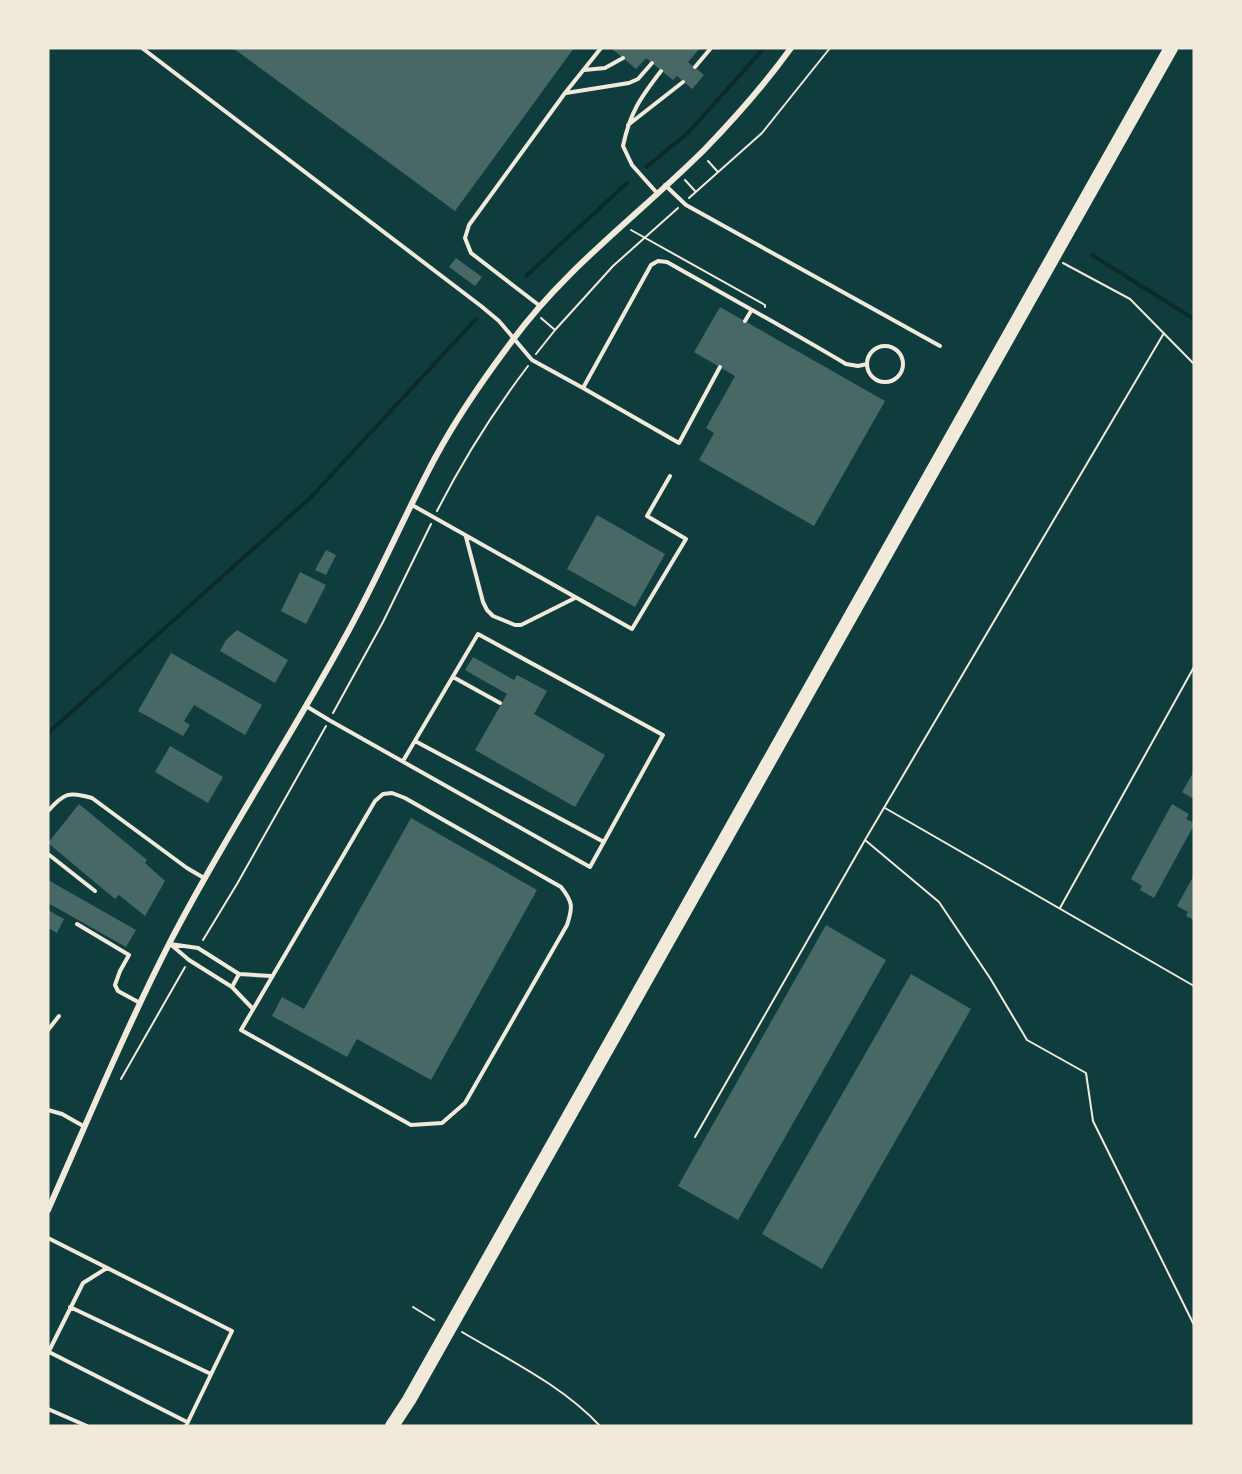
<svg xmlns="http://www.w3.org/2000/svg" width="1242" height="1474" viewBox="0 0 1242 1474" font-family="'Sofia Sans Condensed',sans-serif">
	<rect width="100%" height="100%" fill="#0f3d3e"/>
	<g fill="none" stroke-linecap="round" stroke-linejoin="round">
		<!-- stream -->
		<path stroke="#0a2a2b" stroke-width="4" d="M646,167l42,-34 76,-85
			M1092,255l102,64
			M526,276l101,-93
			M48,733l262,-235 166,-179"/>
	</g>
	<!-- building -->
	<path fill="#486865" d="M233,48h341l-119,163z
		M611,48h89l-12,14 16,13 -12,14 -15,-13 -4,4 -27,-22 -10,11z
		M456,258l26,19 -7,9 -26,-19z
		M720,307l165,94 -71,125 -115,-66 15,-27 -8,-5 29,-52 -41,-24z
		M597,515l68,39 -30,53 -68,-38z
		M326,550l10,5 -10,20 -11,-5z
		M300,572l26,13 -20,39 -25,-13z
		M237,630l51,30 -13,23 -55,-32 6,-11z
		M171,653l91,52 -17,30 -51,-30 -10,16 6,4 -7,11 -45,-25z
		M473,657l41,23 3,-5 30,16 -13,23 71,41 -30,52 -100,-57 32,-56 -42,-24z
		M170,746l53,31 -15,26 -53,-31z
		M1194,771v28l-12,-7z
		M79,804l68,56 -2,3 20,18 -20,35 -26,-21 -4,4 -67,-56z
		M1172,804l17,10 -3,5 8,4v2l-40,73 -14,-8 2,-4 -11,-7z
		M411,818l126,72 -106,190 -74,-41 -10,18 -75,-41 10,-19 22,12z
		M1194,875v45l-8,-4 2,-4 -11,-6z
		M48,880l88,50 -10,17 -78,-44z
		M48,910l16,9 -7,14 -9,-5z
		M826,925l60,35 -148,260 -60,-34z
		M911,974l60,35 -149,260 -60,-35z"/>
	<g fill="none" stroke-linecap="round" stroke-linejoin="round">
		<!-- path -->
		<path stroke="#f1e9da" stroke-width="2" d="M708,161l10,11
			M685,180l10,11
			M689,198l73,-65 68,-85
			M631,230l134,75v2
			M1063,263l67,36 64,65
			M541,318l14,12
			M1164,333l-299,507 74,62 51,76 37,62 59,33 7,48 101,204
			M536,354l19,-24 58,-64 65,-58
			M437,511c26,-51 56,-99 91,-145
			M333,713l50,-91 48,-98
			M885,808l309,178
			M1060,908l134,-241
			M203,940l34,-56 89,-158
			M121,1079l64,-112
			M695,1137l170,-297
			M413,1307l21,13
			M462,1332c47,28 101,54 138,94"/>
		<!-- service -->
		<path stroke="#f1e9da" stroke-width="4" d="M142,48l339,258 18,15 33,39 51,28 68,-123 7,-4 9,1c60,34 120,67 179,102l12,2 9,-2
			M695,67l16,-19
			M584,70l21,-2 18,-10
			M566,93l63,-10 9,-4 14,-16
			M628,125l55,-43
			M665,185l21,20 254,141
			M657,193l-25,-28 -9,-19c7,-34 18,-49 38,-75
			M540,306l-69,-53 -6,-15 4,-13 96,-132 36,-45
			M745,321l6,-10
			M867 364a18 18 0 1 1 36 0a18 18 0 1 1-36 0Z
			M583,388l96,55 41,-76
			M412,505l220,124 54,-90 -39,-23 23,-40
			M466,537l17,65 4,8 6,6 22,9h6l54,-27
			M453,677l47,26
			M306,706l23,14 261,147 73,-132 -185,-101 -75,127
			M415,741l189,101
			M392,793l13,5 156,89c12,15 12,20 6,38l-102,178 -23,20 -31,2 -170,-95 134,-229 8,-7z
			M48,811c16,-18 21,-20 44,-13l95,70 17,10
			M48,854l47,37
			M77,924l52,31 -9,16 -5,14 3,6 22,12
			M169,943l20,17 43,27 21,22
			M170,944l28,4 41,26 32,2
			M232,987l7,-13
			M48,1030l11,-14
			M48,1110l14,4 23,13
			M48,1238l184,93 -46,95
			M70,1307l141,67
			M49,1352l138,70
			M48,1353l35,-70 24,-15
			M48,1409l39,17"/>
		<!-- minor -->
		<path stroke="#f1e9da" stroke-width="6" d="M48,1210c40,-90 77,-180 122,-268 53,-103 118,-200 174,-303 33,-59 59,-121 91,-181 22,-41 49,-80 77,-117 54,-74 129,-128 193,-192 31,-32 60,-65 86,-101"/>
		<!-- primary -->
		<path stroke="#f1e9da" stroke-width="14" d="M392,1426l17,-26 762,-1352"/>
	</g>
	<!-- border -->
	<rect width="1242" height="1474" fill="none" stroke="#f1e9da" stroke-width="99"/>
</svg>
